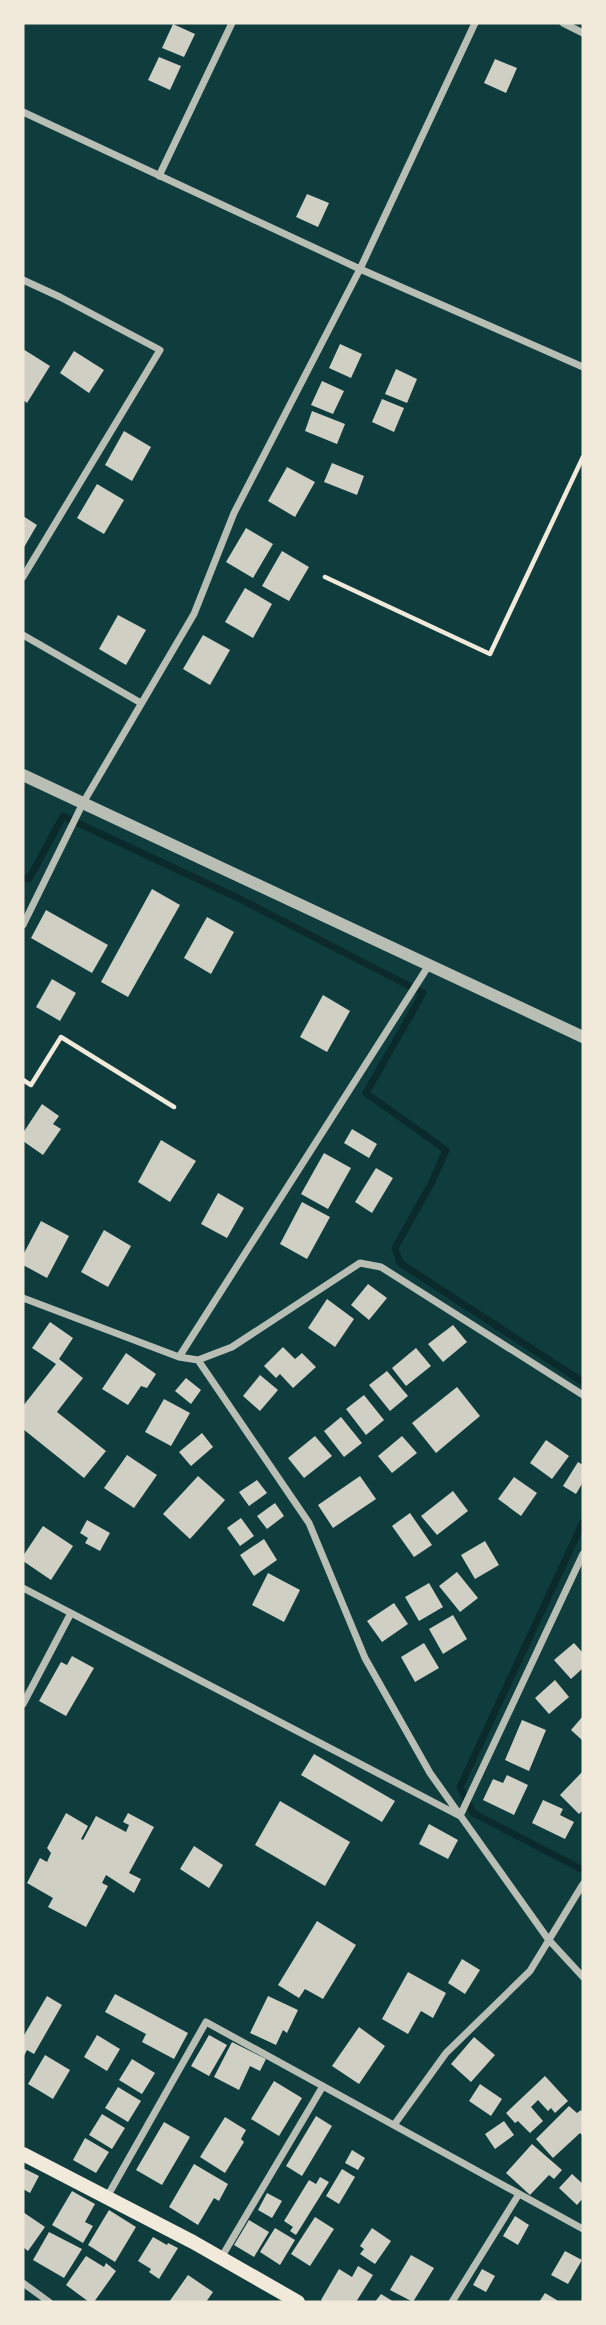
<svg xmlns="http://www.w3.org/2000/svg" width="606" height="2325" viewBox="0 0 606 2325" font-family="Ubuntu,sans-serif">
	<rect width="100%" height="100%" fill="#0f3d3e"/>
	<g fill="none" stroke-linecap="round" stroke-linejoin="round">
		<!-- stream -->
		<path stroke="#0a2a2b" stroke-width="7" d="M23,877l6,2 34,-63 175,82 185,95 -57,100 80,57 -14,32 -37,66 5,15 183,119
			M583,1522l-123,265 13,26 110,57"/>
	</g>
	<!-- building -->
	<path fill="#cfcfc3" d="M173,24l22,10 -11,23 -22,-9z
		M159,57l22,9 -11,24 -22,-10z
		M495,59l22,9 -11,25 -22,-10z
		M307,194l22,9 -11,24 -22,-10z
		M340,344l22,10 -11,24 -22,-10z
		M23,349l27,17 -23,37 -4,-3z
		M74,351l30,19 -15,23 -29,-20z
		M396,369l21,10 -10,24 -22,-9z
		M322,381l22,10 -11,23 -22,-9z
		M382,399l22,9 -10,24 -22,-10z
		M312,411l33,13 -8,20 -32,-13z
		M124,431l27,16 -19,34 -27,-16z
		M332,463l32,13 -7,19 -33,-13z
		M287,467l28,15 -20,35 -27,-16z
		M97,484l27,16 -20,34 -27,-16z
		M23,516l14,9 -14,24z
		M246,528l27,16 -20,34 -27,-16z
		M282,551l27,16 -20,34 -27,-15z
		M245,588l27,16 -19,34 -28,-16z
		M118,615l28,15 -20,35 -27,-16z
		M203,635l27,15 -20,35 -27,-16z
		M152,889l28,16 -52,92 -27,-15z
		M46,910l62,35 -16,28 -61,-35z
		M207,917l27,15 -23,42 -27,-16z
		M52,979l24,14 -16,28 -24,-14z
		M323,995l27,16 -23,41 -27,-15z
		M42,1104l17,12 -6,8 8,5 -18,26 -20,-14v-8z
		M352,1129l25,15 -8,14 -25,-15z
		M161,1140l35,21 -26,41 -32,-20z
		M324,1153l27,15 -23,41 -27,-15z
		M376,1168l17,10 -21,35 -17,-11z
		M218,1193l26,15 -17,30 -26,-14z
		M302,1202l28,15 -23,42 -27,-15z
		M41,1221l28,15 -22,42 -24,-13v-10z
		M104,1230l27,16 -23,41 -27,-15z
		M368,1284l19,14 -18,22 -18,-15z
		M327,1299l27,20 -19,28 -27,-19z
		M50,1322l23,16 -14,21 24,19 -26,34 49,39 -22,27 -61,-49v-23l33,-42 -24,-16z
		M453,1325l14,17 -24,20 -15,-18z
		M283,1347l12,12 7,-6 14,14 -23,21 -13,-14 -4,4 -12,-12z
		M416,1348l15,18 -25,20 -14,-18z
		M126,1353l30,21 -9,14 -6,-2 -13,19 -26,-16z
		M387,1371l21,25 -18,15 -21,-26z
		M260,1375l18,15 -18,21 -17,-15z
		M186,1378l15,12 -10,14 -16,-13z
		M457,1387l23,29 -44,37 -24,-30z
		M364,1395l20,25 -18,15 -20,-26z
		M164,1399l26,14 -19,33 -26,-14z
		M341,1417l21,26 -18,14 -20,-26z
		M202,1433l11,14 -22,19 -12,-14z
		M315,1436l17,20 -28,22 -16,-20z
		M402,1436l15,17 -25,20 -14,-17z
		M546,1440l23,16 -17,23 -22,-16z
		M127,1455l30,20 -23,33 -30,-20z
		M578,1462l5,3v17l-7,12 -13,-8z
		M198,1476l27,24 -35,39 -27,-25z
		M360,1476l16,23 -43,29 -15,-23z
		M514,1477l23,16 -16,23 -23,-17z
		M257,1480l10,13 -18,13 -10,-14z
		M453,1491l15,20 -31,24 -16,-19z
		M275,1503l9,13 -17,13 -10,-13z
		M410,1513l22,32 -18,12 -22,-31z
		M241,1518l13,18 -14,10 -13,-18z
		M87,1520l23,13 -10,18 -15,-8 3,-5 -8,-5z
		M43,1526l30,20 -22,34 -28,-19v-5z
		M264,1539l13,21 -23,16 -14,-21z
		M485,1541l14,24 -24,14 -14,-24z
		M457,1572l21,26 -18,14 -21,-26z
		M268,1573l32,17 -16,32 -32,-17z
		M429,1583l14,24 -24,14 -14,-24z
		M394,1603l14,21 -26,18 -15,-21z
		M453,1615l14,24 -24,15 -14,-25z
		M424,1643l15,25 -24,14 -14,-25z
		M574,1643l9,10v15l-12,11 -17,-19z
		M72,1656l22,12 -28,48 -27,-15 22,-39 6,3z
		M555,1680l14,17 -20,17 -14,-16z
		M583,1716v25l-12,-11z
		M522,1720l24,10 -17,41 -24,-11z
		M314,1754l81,47 -13,21 -81,-47z
		M583,1771v39l-4,4 -19,-19z
		M507,1775l21,10 -14,30 -31,-15 10,-21 10,4z
		M543,1800l20,9 -3,6 14,7 -9,17 -33,-16z
		M280,1801l70,41 -25,44 -70,-41z
		M66,1813l22,13 -7,13 2,1 13,-24 30,16 3,-7 -6,-3 5,-9 26,14 -25,46 12,6 -7,14 -28,-18 -4,8 6,3 -22,41 -38,-20 5,-9 -26,-15 13,-25 7,4 4,-9 -4,-5z
		M429,1824l29,16 -10,19 -29,-15z
		M194,1846l29,19 -14,23 -29,-19z
		M317,1921l39,24 -33,54 -18,-10 -6,9 -21,-13z
		M462,1959l18,11 -15,24 -17,-11z
		M408,1972l38,21 -13,25 -12,-7 -13,23 -26,-15z
		M115,1994l73,39 -14,26 -32,-17 4,-8 -41,-22z
		M47,1996l15,9 -28,49 -7,-4 -4,8v-21z
		M268,1996l30,14 -11,23 -4,-3 -7,15 -26,-12z
		M359,2027l26,19 -26,38 -27,-18z
		M97,2035l23,14 -13,22 -23,-14z
		M209,2035l18,10 -18,31 -18,-10z
		M474,2037l21,18 -24,27 -20,-18z
		M232,2042l34,17 -6,12 -10,-5 -11,24 -25,-13z
		M45,2055l25,15 -17,29 -25,-15z
		M132,2059l23,14 -13,21 -23,-14z
		M545,2076l23,25 -13,12 -4,-5 -3,3 -10,-11 -7,7 12,14 -13,12 -12,-12 -3,2 -9,-10z
		M274,2081l28,17 -23,38 -28,-17z
		M480,2084l22,15 -11,17 -22,-15z
		M118,2087l23,14 -13,21 -23,-14z
		M569,2106l8,7 4,-3 2,3v23l-3,-3 -27,25 -17,-19z
		M102,2114l23,14 -13,21 -23,-14z
		M316,2116l16,10 -30,50 -16,-10z
		M225,2117l21,13 -5,9 3,3 -19,31 -25,-16z
		M504,2121l10,14 -19,14 -10,-15z
		M164,2122l26,15 -28,48 -26,-15z
		M85,2138l24,14 -13,21 -23,-13z
		M532,2144l30,26 -8,9 -5,-4 -19,20 -24,-22z
		M352,2150l13,8 -7,12 -13,-7z
		M194,2164l34,20 -9,17 -5,-3 -16,27 -29,-18z
		M23,2168l16,8 -9,17 -7,-4z
		M342,2169l13,8 -16,27 -13,-8z
		M572,2174l11,10v14l-6,7 -18,-17z
		M320,2177l9,5 -33,53 -6,-4 3,-4 -9,-6 25,-41 7,4z
		M72,2191l23,13 -10,18 8,4 -10,17 -31,-18z
		M267,2193l15,8 -10,17 -14,-8z
		M109,2210l27,17 -21,35 -27,-17z
		M23,2212l22,15 -17,24 -5,-4z
		M515,2216l14,9 -11,20 -15,-9z
		M315,2217l19,12 -24,37 -19,-12z
		M249,2220l20,12 -15,25 -20,-12z
		M275,2228l20,12 -15,25 -20,-13z
		M372,2228l19,13 -16,23 -15,-10 4,-5 -4,-3z
		M49,2232l33,17 -18,29 -31,-18z
		M153,2237l14,8 1,-2 10,5 -19,31 -10,-7 2,-3 -13,-8z
		M565,2251l17,9 -14,24 -17,-9z
		M411,2255l23,13 -21,34 -23,-12z
		M86,2256l18,11 2,-4 10,8 -22,31h-5l-23,-17z
		M358,2266l15,9 -17,27h-32l-3,-2 18,-31 13,8z
		M482,2269l13,7 -9,16 -13,-7z
		M188,2275l25,17 -7,10h-37z
		M545,2293l15,9h-21z
		M381,2294l13,8h-19z"/>
	<g fill="none" stroke-linecap="round" stroke-linejoin="round">
		<!-- path -->
		<path stroke="#f1e9da" stroke-width="4.5" d="M325,577l165,77 93,-197
			M23,1080l8,5 30,-48 113,70"/>
		<!-- minor -->
		<path stroke="#b8beb3" stroke-width="7" d="M563,23l20,10
			M23,112l337,157 223,98
			M159,176l73,-153
			M23,280l37,17 100,53 -137,227
			M23,635l118,68
			M23,925l60,-122 111,-189 40,-101 126,-244 115,-246
			M23,1298l156,59 19,3 34,-13 128,-84 21,4 202,128
			M179,1357l250,-392
			M198,1360l111,163 56,135 65,115 118,166 35,38
			M23,1588l437,228 123,-262
			M23,1704l48,-91
			M394,2125l52,-72 84,-82 53,-87
			M107,2197l99,-175 377,207
			M221,2258l102,-172
			M23,2283l26,19
			M452,2302l67,-108"/>
		<!-- tertiary -->
		<path stroke="#b8beb3" stroke-width="12" d="M23,775l560,262"/>
		<!-- secondary -->
		<path stroke="#f1e9da" stroke-width="14" d="M23,2154l170,88 105,60"/>
	</g>
	<!-- border -->
	<rect width="606" height="2325" fill="none" stroke="#f1e9da" stroke-width="49"/>
</svg>
